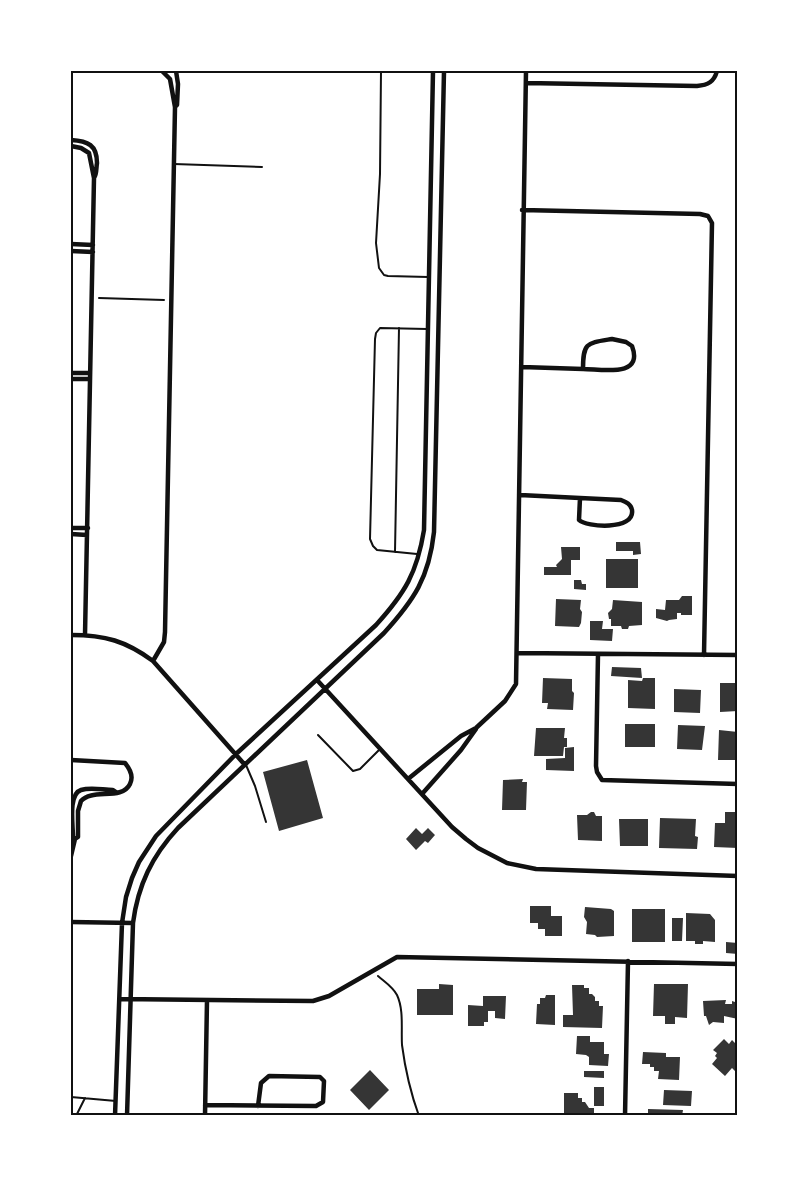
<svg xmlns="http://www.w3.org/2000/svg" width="809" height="1187" viewBox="0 0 809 1187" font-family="'Archivo Narrow',sans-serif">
	<rect width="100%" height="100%" fill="#fff"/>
	<!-- building -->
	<path fill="#353535" d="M616,542h24l1,12 -8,1v-4h-17z
		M561,547h19v13h-9v15h-27v-8h13l-1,-2 6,-6z
		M606,559h32v29h-32z
		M574,580h7l1,4h4v6l-12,-1z
		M682,596h10v19h-11v-2h-4v6l-8,1 -2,1 -11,-3v-9l9,1 1,-10h13z
		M556,599l25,1 -1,9 2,3 -1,11 -2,4 -24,-1z
		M613,600l29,2v23l-13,1 -1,3h-6l-1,-3h-10v-7h-2l-1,-6 4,-4z
		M590,621h13l-1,8h11l-1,12 -22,-1z
		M612,667l29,1 1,10 -31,-2z
		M543,678l29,1v12l2,2 -1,17 -26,-1 1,-6h-6z
		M643,678h12v31l-27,-1v-28l14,1z
		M720,683h18v28l-18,1z
		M674,689l27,1 -1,23 -26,-1z
		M625,724h30v23h-30z
		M678,725l27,1 -3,24 -25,-1z
		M536,728h29l-1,10h3v9h-3l-1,9h-29z
		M719,730l19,2v28h-20z
		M574,747v24l-28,-1v-11l19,-1v-10z
		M307,760l16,58 -44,13 -16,-59z
		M523,779l-1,3h5l-1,28h-24l1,-30z
		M591,812h3l2,4h6v25l-24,-1 -1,-25h10z
		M725,812h13v36l-24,-1 1,-24h10z
		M660,818l36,1 -1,17 3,1 -1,12 -38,-1z
		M619,819h29v27h-28z
		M416,828l6,6 6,-6 7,7 -7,8 -3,-2 -9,9 -10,-11z
		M530,906h21v10h11v20h-17v-7h-7v-6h-8z
		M585,907l26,2 3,2v25l-17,1 -2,-2 -9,-1 1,-12 -3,-5z
		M632,909h33v33h-33z
		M686,913l24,1 5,6v22l-12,-1v3h-8v-3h-9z
		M672,918h11l-1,23h-10z
		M726,942l12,1v11l-12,-1z
		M439,984l14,1v30h-36v-26h22z
		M654,984h34l-1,34 -12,-1v7h-10v-8h-12z
		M572,985h12v3h5v6h3l3,3v4h4v5h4l-1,22 -39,-1v-12h10z
		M546,995h9v30l-19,-1 1,-20h3v-6h5z
		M483,996h23l-1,23 -10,-1v-7h-7v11h-4v4h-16v-21l15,1z
		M726,1000l-1,4h7v-3l6,2v16l-14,-3v7l-11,-1 -4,3 -3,-9h-2l-1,-15z
		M577,1036h13v6h14v12h5l-1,12 -19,-1v-8l-3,-2 -10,-1z
		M724,1039l5,5 3,-4 6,6v22l-3,3 -3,-3 -7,8 -13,-12 5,-6 -2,-2 2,-3 -4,-3z
		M643,1052l23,1v4h14l-1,23 -21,-1 1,-8h-5v-4h-4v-3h-8z
		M370,1070l19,20 -20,20 -19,-20z
		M584,1071h20v7l-20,-1z
		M594,1087h10v19h-10z
		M664,1090l28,1 -1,15 -28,-1z
		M564,1093h14v5h4v4h3l4,6h5v5h3v3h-28v-2h-5z
		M648,1109l35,1 -1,6h-34z"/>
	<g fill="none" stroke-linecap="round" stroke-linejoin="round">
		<!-- path -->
		<path stroke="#111" stroke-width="2" d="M99,298l65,2
			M378,976c7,6 15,11 19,19 7,15 4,34 5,50 3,23 9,49 17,71"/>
		<!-- service -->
		<path stroke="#111" stroke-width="2" d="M381,71l-1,103 -4,69 3,25 5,7 4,1 40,1
			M174,164l88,3
			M395,552l4,-224
			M417,554l-40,-4 -4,-4 -3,-7 5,-200 1,-6 4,-5 47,1
			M318,735l35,36 7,-2 20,-20
			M246,765l9,21 11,36
			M71,1097l45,4
			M76,1116l9,-18"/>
		<!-- minor -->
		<path stroke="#111" stroke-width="4.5" d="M526,83l171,3c11,-1 17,-4 20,-15
			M175,107l2,-2 1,-21 -2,-13
			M71,140c17,1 26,5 26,23 -1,5 0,11 -3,15l-9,457
			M71,146l10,2 8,5 5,25
			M522,210l178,4 8,2 4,7 -8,432
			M71,244l22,1
			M71,251l22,1
			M612,339l14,3 6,4c12,32 -30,23 -49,23 0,-27 4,-26 29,-30z
			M522,367l61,2
			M71,373h19
			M71,379h18
			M520,495l60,3
			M580,498l41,2c5,2 10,4 11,10 3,21 -46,17 -53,10z
			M71,528h17
			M71,534l16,1
			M71,635c34,0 55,6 82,26l92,104
			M517,653l221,2
			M598,654l-2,112 1,6 5,8 136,4
			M153,661l11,-19 1,-10 10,-525 -5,-28 -8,-8
			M317,680l135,147 14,12 12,9 29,15 29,6 202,7
			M71,760l54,3c5,6 9,13 5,21 -8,17 -38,4 -49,17l-3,10v26l-3,2 -4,17
			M408,779l53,-43 15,-8 29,-27 11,-17 10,-613
			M422,794l39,-44 15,-21
			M75,839l-2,-2c0,-12 -5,-43 8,-47 10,-3 22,0 32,0l3,2
			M71,922l62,1
			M120,999l193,2 16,-5 68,-39 341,7
			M205,1105l111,1 7,-4 1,-21 -4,-4 -51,-1 -8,7 -3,23
			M115,1116l7,-193 4,-26 6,-19 7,-16 17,-26 80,-82 140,-129c29,-32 41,-52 48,-95l9,-459
			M127,1116l6,-193c5,-38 19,-67 45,-95l206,-195c30,-33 45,-55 50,-101l10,-461
			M205,1116l2,-116
			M625,1116l3,-155"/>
	</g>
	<!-- border -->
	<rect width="809" height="1187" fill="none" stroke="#ffffff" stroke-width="145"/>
	<rect x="72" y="72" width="664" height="1042" fill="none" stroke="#111" stroke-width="2"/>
</svg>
